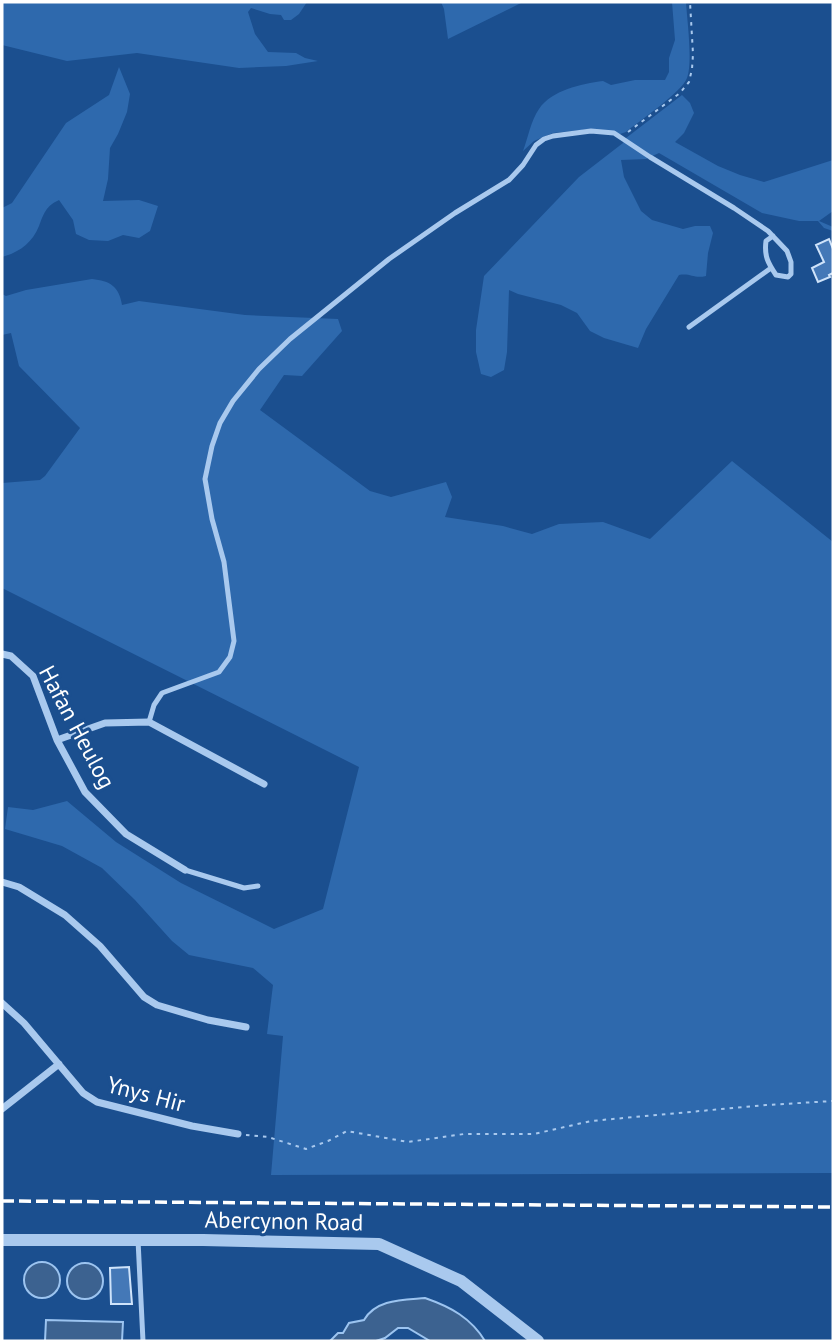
<svg xmlns="http://www.w3.org/2000/svg" width="835" height="1343" viewBox="0 0 835 1343" font-family="'PT Sans',sans-serif">
	<rect width="100%" height="100%" fill="#1b4f8f"/>
	<!-- green -->
	<path fill="#2e69ad" d="M2,2h305l-8,12 -8,6h-7l-3,-5 -11,-1 -19,-6 -3,4 7,22 13,18 28,1 9,5 13,3 -32,5 -47,2 -102,-15 -70,8 -65,-16z
		M441,2h82l-75,37 -4,-30z
		M672,2h14c1,18 7,60 1,76 -5,14 -48,43 -61,54l-6,2 -29,-5 -38,4 -19,8 -11,10c5,-13 8,-31 16,-42 13,-19 42,-25 64,-28l8,4 24,-5h30l4,-8v-14l6,-18z
		M119,67l11,27 -3,18 -9,22 -8,14 -2,31 -5,22 36,-1 19,6 -8,25 -11,7 -16,-3 -15,6 -19,-1 -13,-6 -3,-14 -14,-20c-13,6 -15,13 -20,26 -7,17 -19,26 -37,31v-49l10,-5 54,-80 43,-28z
		M682,95l8,8 4,10 -10,20 -9,9 43,24 22,9 24,7 69,-22v51l-14,10 14,6v4l-9,-3 -6,-7h-19l-37,-8 -103,-60 -13,6 -25,1 3,17 17,34 11,9 31,9 12,-3h15l3,7 -5,20 -2,23c-12,3 -15,-3 -27,-1l-33,54 -8,19 -34,-10 -14,-7 -13,-18 -16,-8 -43,-11 -9,-4 -2,62 -3,18 -13,7 -10,-3 -5,-22v-22l8,-54 95,-99 44,-34 3,-5z
		M92,279c18,2 27,7 30,26l17,-4 106,14 93,4 4,12 -40,45 -18,-1 -24,35 110,81 21,6 55,-15 6,15 -7,20 58,9 29,8 27,-10 44,-2 47,17 82,-78 101,81v631l-562,2 12,-139 -16,-2 6,-49 -20,-17 -64,-13 -17,-14 -37,-41 -33,-32 -40,-22 -57,-17 3,-22 25,3 34,-9 49,41 65,41 93,46 49,-20 36,-142 -357,-179v-105l38,-3 5,-4 35,-48 -61,-62 -8,-33 -9,2v-41l4,2 20,-6z"/>
	<!-- water -->
	<path fill="#3c6290" stroke="#9cc4f0" stroke-width="2" d="M24 1280a18 18 0 1 1 36 0a18 18 0 1 1-36 0Z
		M67 1281a18 18 0 1 1 36 0a18 18 0 1 1-36 0Z
		M425,1298c26,9 46,20 60,43h-55l-22,-13h-10l-13,10 -9,3h-46l8,-8h5l6,-10 15,-3c12,-21 39,-20 61,-22z
		M46,1320l77,2 -1,19h-77z"/>
	<!-- building -->
	<path fill="#4478b7" stroke="#cfe3fa" stroke-width="2" d="M829,239l4,10v24l-4,2 1,2 -12,5 -6,-14 12,-6 -8,-17z
		M129,1267l3,37h-21l-1,-36z"/>
	<g fill="none" stroke-linecap="round" stroke-linejoin="round">
		<!-- path -->
		<path stroke="#a9c9ee" stroke-width="2" stroke-dasharray="3.5 5" stroke-linecap="butt" d="M628,132l52,-39 9,-11 3,-13 1,-15 -3,-52
			M246,1135l22,2 38,12 22,-8 19,-10 61,11 56,-8h70l57,-13 175,-16 67,-4"/>
		<!-- service -->
		<path stroke="#a9c9ee" stroke-width="5" d="M689,327l82,-59
			M149,722l5,-17 8,-12 57,-21 11,-15 4,-16 -10,-79 -12,-43 -7,-40 7,-33 8,-23 13,-22 26,-32 31,-30 99,-80 66,-46 54,-33 14,-15 13,-20 8,-6 9,-3 38,-5 23,2 36,24 84,51 34,23 19,20 4,11v12l-3,3 -12,-2c-8,-12 -12,-19 -10,-34l7,-5
			M185,870l59,18 14,-2
			M138,1240l5,101"/>
		<!-- minor -->
		<path stroke="#a9c9ee" stroke-width="7" d="M2,654l9,2 22,20 24,64 28,52 41,42 59,36
			M57,740l48,-17 44,-1 115,62
			M2,882l17,5 46,28 35,31 44,51 13,8 51,15 38,7
			M2,1003l22,20 59,70 14,9 95,24 46,8
			M2,1109l57,-45"/>
		<!-- tertiary -->
		<path stroke="#a9c9ee" stroke-width="12" d="M2,1240h201l176,4 82,37 77,60"/>
		<!-- rail -->
		<path stroke="#fff" stroke-width="3.5" stroke-dasharray="12 5" stroke-linecap="butt" d="M2,1201l831,6"/>
	</g>
	<g text-anchor="middle" stroke-width="6" stroke-linejoin="round" paint-order="stroke">
		<!-- street labels -->
		<g font-size="23" fill="#fff" stroke="#1b4f8f">
			<text transform="translate(77 727) rotate(62)" y="8">Hafan Heulog</text>
			<text transform="translate(146 1094) rotate(15)" y="8">Ynys Hir</text>
			<text transform="translate(284 1221) rotate(1)" y="8">Abercynon Road</text>
		</g>
	</g>
	<!-- border -->
	<rect width="835" height="1343" fill="none" stroke="#ffffff" stroke-width="7"/>
</svg>
